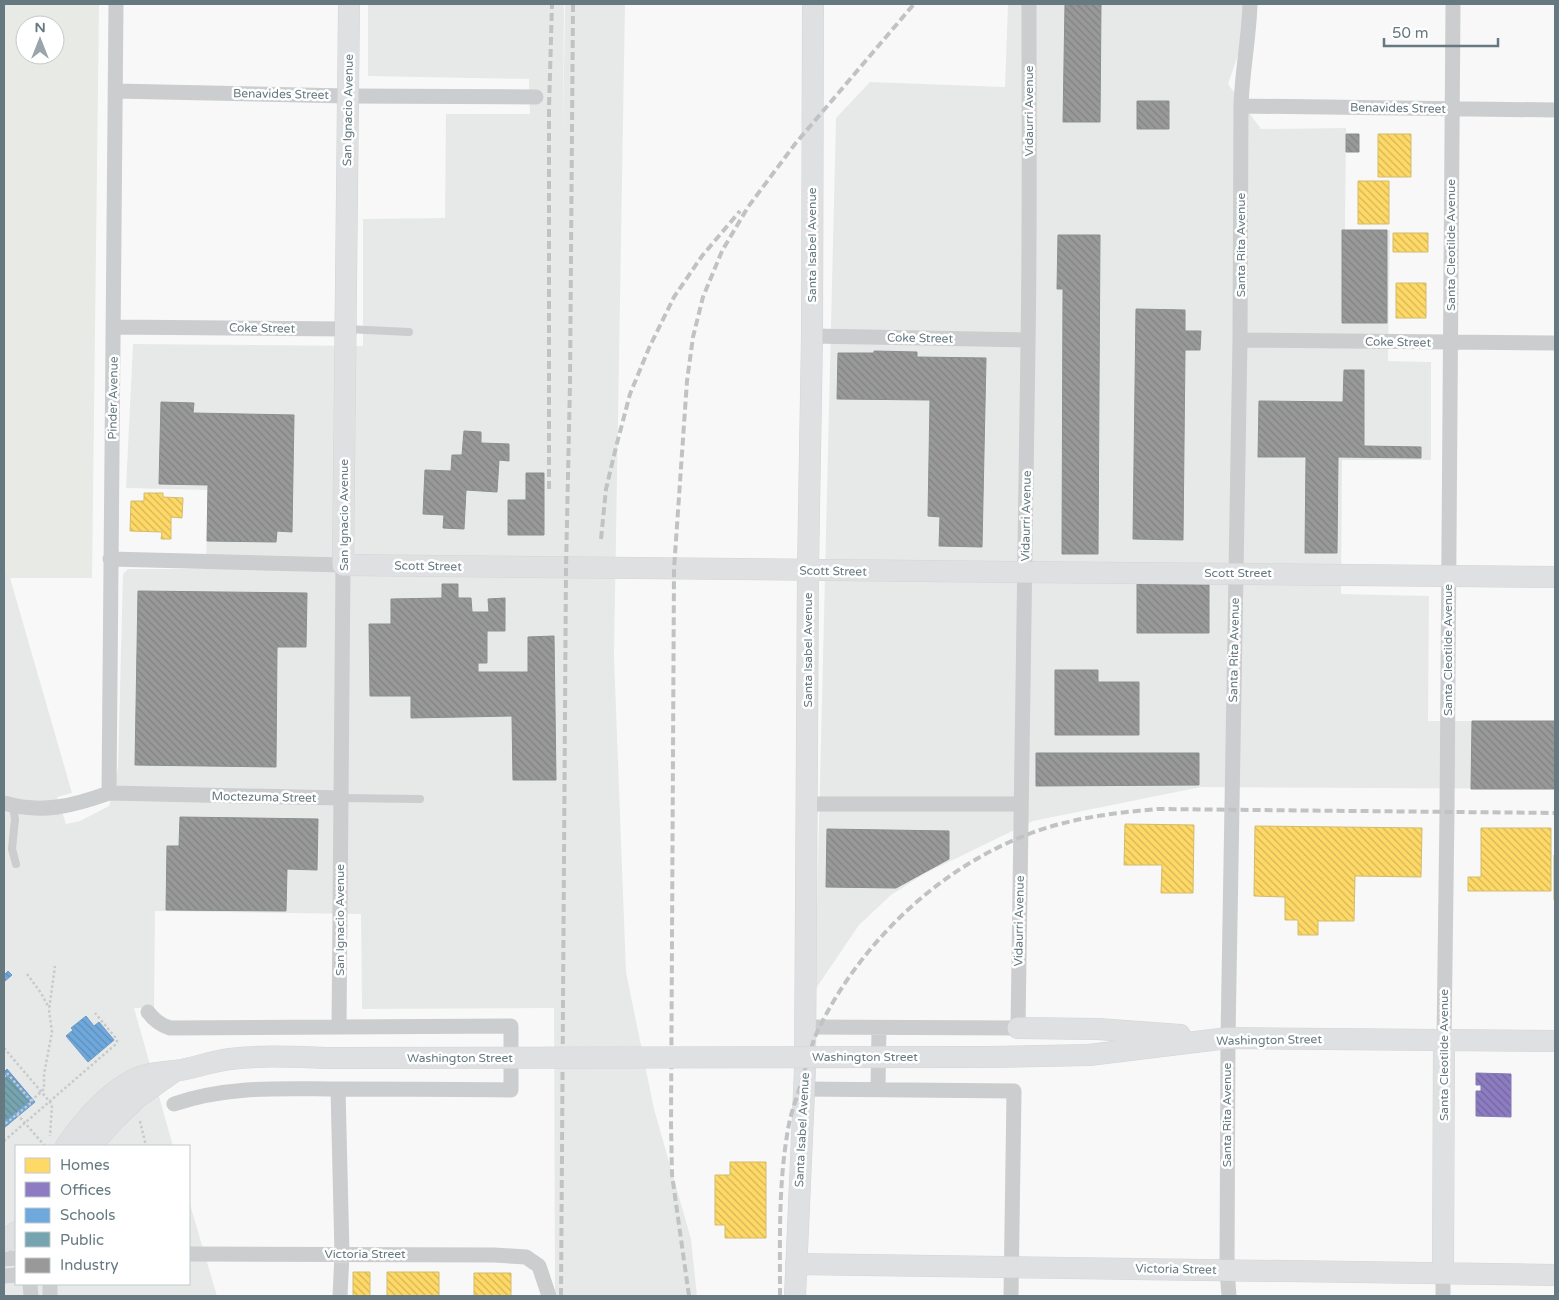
<svg xmlns="http://www.w3.org/2000/svg" width="1559" height="1300" viewBox="0 0 1559 1300" font-family="'Varela Round',sans-serif">
	<defs>
		<pattern id="homes-back-hatch" width="6" height="6" patternUnits="userSpaceOnUse" patternTransform="scale(1.25)"><rect width="6" height="6" fill="#ffd966"/><path d="M-1 5l2 2M0 0l6 6M5-1l2 2" fill="none" stroke="#d2b559"/></pattern>
		<pattern id="offices-back-hatch" width="6" height="6" patternUnits="userSpaceOnUse" patternTransform="scale(1.25)"><rect width="6" height="6" fill="#8e7cc3"/><path d="M-1 5l2 2M0 0l6 6M5-1l2 2" fill="none" stroke="#72669c"/></pattern>
		<pattern id="schools-back-hatch" width="6" height="6" patternUnits="userSpaceOnUse" patternTransform="scale(1.25)"><rect width="6" height="6" fill="#6fa8dc"/><path d="M-1 5l2 2M0 0l6 6M5-1l2 2" fill="none" stroke="#5f8eb8"/></pattern>
		<pattern id="public-back-hatch" width="6" height="6" patternUnits="userSpaceOnUse" patternTransform="scale(1.25)"><rect width="6" height="6" fill="#76a5af"/><path d="M-1 5l2 2M0 0l6 6M5-1l2 2" fill="none" stroke="#658b94"/></pattern>
		<pattern id="industry-back-hatch" width="6" height="6" patternUnits="userSpaceOnUse" patternTransform="scale(1.25)"><rect width="6" height="6" fill="#999"/><path d="M-1 5l2 2M0 0l6 6M5-1l2 2" fill="none" stroke="#818282"/></pattern>
	</defs>
	<rect width="100%" height="100%" fill="#f8f8f8"/>
	<!-- built -->
	<path fill="#e7e9e8" d="M368,4h196l-1,131 2,-131h60l-11,652 12,316 28,137 37,130 6,57h-142l-1,-288 -192,1 -1,-95 -206,-3 -1,97h-20l39,138h-157v138h173v-83l28,95h-213v-739l68,236 -15,4 9,27 14,-3 29,-15 9,-38 5,-194 5,-5h78l2,-79 -82,-2 7,-144 230,2v-127l82,-1 1,-104h84l-1,-35 -161,-3z
		M1008,4h238v28l-18,52 33,45 85,-1 -1,102h45l-2,131 43,1v98h-89l-1,134 88,2 -1,125h127v68l-354,-2 -168,34 -109,53 -33,21 -32,30 -44,65 21,-872 34,-36 135,5z"/>
	<!-- grass -->
	<path fill="#e8eae6" fill-rule="evenodd" d="M4,4h95l-7,574h-82l-6,-21zM25,25h30v30h-30z"/>
	<!-- homes -->
	<path fill="url(#homes-back-hatch)" stroke="#d1bc6e" d="M1378,134h33v43h-33z
		M1358,181h31v43h-31z
		M1393,233h35v19h-35z
		M1396,283h30v35h-30z
		M144,493h19v4l20,1 -1,20 -11,-1v22h-10l1,-7 -32,-1 1,-30h13z
		M1125,824l69,1 -1,68h-32l1,-28h-38z
		M1255,826l167,2 -1,49 -66,-1 -1,45h-36v14h-20v-15h-13v-23l-31,-1z
		M1481,828h70v63h-83v-14h13z
		M1554,855h1v45h-1z
		M730,1162h36v76h-41v-13h-10v-50h15z
		M353,1272h17v24h-17z
		M387,1272h52v24h-52z
		M474,1273h37v23h-37z"/>
	<!-- offices -->
	<path fill="url(#offices-back-hatch)" stroke="#827baf" d="M1476,1073l35,1v43l-35,-1v-25h5v-6h-5z"/>
	<!-- schools -->
	<path fill="url(#schools-back-hatch)" stroke="#6c9ac1" d="M8,971l4,4 -7,6 -1,-6z
		M86,1016l8,10 5,-4 15,18 -26,22 -22,-26 7,-6 -2,-2z
		M7,1069l28,33 -31,26v-11l2,2 22,-18 -20,-24 -4,4v-9z"/>
	<!-- public -->
	<path fill="url(#public-back-hatch)" stroke="#7198a1" d="M8,1077l20,24 -22,18 -2,-2v-36z"/>
	<!-- industry -->
	<path fill="url(#industry-back-hatch)" stroke="#8a8f92" d="M1065,4h36l-1,118h-37z
		M1137,101h32v28h-32z
		M1346,134h13v18h-13z
		M1342,230h45v93h-45z
		M1058,235h42l-2,319h-36l1,-265h-6z
		M1136,309l49,1v21h16l-1,19h-15l-2,190 -50,-1z
		M874,351l43,1v5l69,1 -4,189 -43,-1 1,-29 -12,-1 2,-116 -93,-1 1,-46h36z
		M1344,370h20v76l57,1v11l-83,-1 -1,96h-32l1,-96h-48l1,-56 84,1z
		M161,402l33,1 -1,10 101,2 -2,117 -15,-1 -1,11 -69,-1 1,-56 -49,-1z
		M464,431l17,1v11l28,1v17l-10,-1 -2,32 -31,-2 -2,39 -21,-1 1,-13 -21,-1 2,-44 26,1 1,-16h10z
		M526,473h18v62h-36v-35h18z
		M442,584h16v14h13l1,14h17l-1,-13 17,-1v33h-18v32h-9v9h50v-35l26,-1 2,144h-43l-1,-64 -101,2v-22h-41l-1,-72h22v-25l51,-1z
		M1137,584h72v49h-72z
		M138,591l169,2 -1,54h-29l-1,120 -141,-2z
		M1055,670h43v12h41v53h-84z
		M1472,721h83v68h-84z
		M1036,753h163v32l-163,1z
		M180,817l138,2 -1,51 -30,-1 -1,42 -120,-1 1,-64h12z
		M827,829l122,2v28l-53,29 -70,-1z"/>
	<g fill="none" stroke-linecap="round" stroke-linejoin="round">
		<!-- secondary casing -->
		<g stroke="#d4d5d6" stroke-width="22">
			<path id="secondary" d="M349,4l-6,561c404,6 808,7 1212,12
				M1018,1028l80,1 82,6
				M990,1057l99,-2 139,-17 327,3
				M66,1146c18,-26 42,-54 71,-68 14,-6 23,-5 37,-7 19,-2 37,-10 56,-12 33,-4 66,-2 99,-1
				M91,1146l24,-27 23,-22 37,-26
				M4,1242l12,-10
				M796,1264l759,11
				M1443,1273l1,-233
				M795,1296l10,-227 3,-499 4,-234 1,-332"/>
		</g>
		<!-- path -->
		<path stroke="#c8c9ca" stroke-width="2.5" stroke-dasharray="2.5 2.5" stroke-linecap="butt" d="M27,974l14,19 8,15
			M4,1048l46,54 2,3 -2,31
			M4,1077l3,-4 25,29 -27,22 -1,-2
			M31,1101l13,-12v-15l8,-42 -3,-22 6,-44
			M17,1114l28,32
			M140,1121l6,25
			M4,1141l112,-97 1,-3 -2,-4 -20,-24"/>
		<!-- lane -->
		<path stroke="#cbcdce" stroke-width="8" d="M346,329l63,3
			M341,798l79,1
			M13,806l2,13 -3,30 4,15"/>
		<!-- street -->
		<path stroke="#cbcdce" stroke-width="15" d="M115,91l233,5 188,1
			M1241,106l314,4
			M114,327l231,2
			M812,336l216,4
			M1240,340l315,3
			M110,559l233,6 -4,462
			M109,793l7,-789
			M4,803c38,11 69,3 105,-10l232,5
			M807,804h213
			M148,1012c6,8 12,13 22,16l341,-2v64c-57,-1 -114,-1 -171,-1 -56,0 -112,-4 -166,15
			M805,1027l213,1c2,-228 8,-456 10,-684 2,-114 1,-227 1,-340
			M1444,1040l3,-228 6,-808
			M338,1089l4,165 -2,42
			M805,1089l209,2 -3,205
			M878,1089l1,-61
			M189,1254l305,1 32,2 13,9 10,30
			M4,1259l12,-1
			M4,1276l12,-1
			M30,1284l1,12
			M50,1284v12
			M1229,1296l-2,-26 1,-232 12,-698 1,-234c1,-34 8,-68 9,-102
			M1443,1296v-23"/>
		<!-- secondary -->
		<use href="#secondary" stroke="#dfe0e1" stroke-width="21"/>
		<!-- rail -->
		<path stroke="#c1c2c3" stroke-width="4" stroke-dasharray="8 4" stroke-linecap="butt" d="M549,489v-381l3,-104
			M601,539l5,-50 10,-42 14,-53 19,-46 25,-51 28,-41 38,-45
			M561,1296l5,-728 4,-185 3,-379
			M689,1296l-17,-121 -1,-52 3,-554 13,-188 6,-44 10,-40 19,-46 26,-44 47,-63 119,-140
			M780,1296c0,-58 -2,-119 10,-177 4,-15 10,-31 14,-46 5,-16 8,-32 16,-47 41,-82 114,-153 199,-188 44,-19 92,-25 139,-29l397,4"/>
		<!-- secondary-bridge casing -->
		<g stroke="#d4d5d6" stroke-width="22" stroke-linecap="butt">
			<path id="secondary-bridge" d="M329,1058l661,-1"/>
		</g>
		<!-- secondary-bridge -->
		<use href="#secondary-bridge" stroke="#dfe0e1" stroke-width="21"/>
	</g>
	<g text-anchor="middle" stroke-width="5" stroke-linejoin="round" paint-order="stroke">
		<!-- street labels -->
		<g font-size="12" fill="#667981" stroke="#fff">
			<text transform="translate(281 94) rotate(1)" y="4">Benavides Street</text>
			<text transform="translate(1398 108) rotate(1)" y="4">Benavides Street</text>
			<text transform="translate(348 110) rotate(-89)" y="4">San Ignacio Avenue</text>
			<text transform="translate(1029 111) rotate(-90)" y="4">Vidaurri Avenue</text>
			<text transform="translate(812 245) rotate(-90)" y="4">Santa Isabel Avenue</text>
			<text transform="translate(1241 245) rotate(-90)" y="4">Santa Rita Avenue</text>
			<text transform="translate(1451 245) rotate(-90)" y="4">Santa Cleotilde Avenue</text>
			<text transform="translate(262 328) rotate(1)" y="4">Coke Street</text>
			<text transform="translate(920 338) rotate(1)" y="4">Coke Street</text>
			<text transform="translate(1398 342) rotate(1)" y="4">Coke Street</text>
			<text transform="translate(113 398) rotate(-89)" y="4">Pinder Avenue</text>
			<text transform="translate(344 515) rotate(-90)" y="4">San Ignacio Avenue</text>
			<text transform="translate(1026 516) rotate(-89)" y="4">Vidaurri Avenue</text>
			<text transform="translate(428 566) rotate(1)" y="4">Scott Street</text>
			<text transform="translate(833 571) rotate(1)" y="4">Scott Street</text>
			<text x="1238" y="577">Scott Street</text>
			<text transform="translate(808 650) rotate(-90)" y="4">Santa Isabel Avenue</text>
			<text transform="translate(1234 650) rotate(-89)" y="4">Santa Rita Avenue</text>
			<text transform="translate(1448 650) rotate(-90)" y="4">Santa Cleotilde Avenue</text>
			<text transform="translate(264 797) rotate(1)" y="4">Moctezuma Street</text>
			<text transform="translate(340 920) rotate(-90)" y="4">San Ignacio Avenue</text>
			<text transform="translate(1019 921) rotate(-89)" y="4">Vidaurri Avenue</text>
			<text transform="translate(1269 1040) rotate(-1)" y="4">Washington Street</text>
			<text transform="translate(1444 1055) rotate(-90)" y="4">Santa Cleotilde Avenue</text>
			<text x="865" y="1061">Washington Street</text>
			<text x="460" y="1062">Washington Street</text>
			<text transform="translate(1227 1115) rotate(-90)" y="4">Santa Rita Avenue</text>
			<text transform="translate(802 1130) rotate(-87)" y="4">Santa Isabel Avenue</text>
			<text x="365" y="1258">Victoria Street</text>
			<text transform="translate(1176 1269) rotate(1)" y="4">Victoria Street</text>
		</g>
	</g>
	<!-- border -->
	<rect width="1559" height="1300" fill="none" stroke="#667981" stroke-width="10"/>
	<!-- legend -->
	<rect x="15" y="1145" width="175" height="140" fill="#ffffff" stroke="#c2c9cd"/>
	<rect x="25" y="1158" width="25" height="15" fill="#ffd966" stroke="#c2c9cd"/>
	<text x="60" y="1170" font-size="15" fill="#667981">Homes</text>
	<rect x="25" y="1182" width="25" height="15" fill="#8e7cc3" stroke="#c2c9cd"/>
	<text x="60" y="1195" font-size="15" fill="#667981">Offices</text>
	<rect x="25" y="1208" width="25" height="15" fill="#6fa8dc" stroke="#c2c9cd"/>
	<text x="60" y="1220" font-size="15" fill="#667981">Schools</text>
	<rect x="25" y="1232" width="25" height="15" fill="#76a5af" stroke="#c2c9cd"/>
	<text x="60" y="1245" font-size="15" fill="#667981">Public</text>
	<rect x="25" y="1258" width="25" height="15" fill="#999999" stroke="#c2c9cd"/>
	<text x="60" y="1270" font-size="15" fill="#667981">Industry</text>
	<!-- north arrow -->
	<g transform="translate(40 40)"><circle r="24" fill="#ffffff" stroke="#c2c9cd"/>
	<path d="M0-4L9 19L0 12L-9 19Z" fill="#99a5ab"/>
	<text y="-8" font-size="14" font-weight="bold" text-anchor="middle" fill="#667981">N</text>
	</g>
	<!-- scale -->
	<path d="M1384 38v8h114v-8" fill="none" stroke="#667981" stroke-width="2.5"/>
	<text x="1392" y="38" font-size="15" fill="#667981" stroke="#ffffff" stroke-width="4" paint-order="stroke">50 m</text>
</svg>
